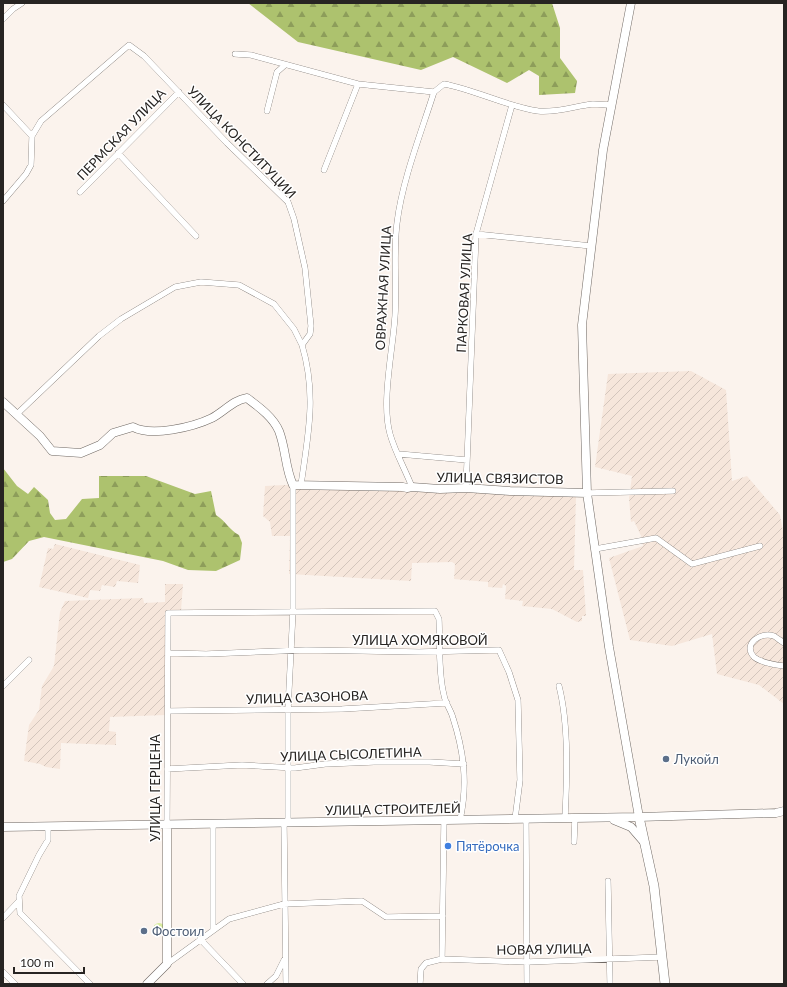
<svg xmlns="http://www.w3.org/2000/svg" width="787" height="987" viewBox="0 0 787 987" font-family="Lato,sans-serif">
	<defs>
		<pattern id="industrial-furrows" width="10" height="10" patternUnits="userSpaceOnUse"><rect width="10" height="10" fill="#f6e6db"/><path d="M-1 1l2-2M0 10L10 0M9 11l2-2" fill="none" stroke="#d3c5bc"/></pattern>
		<pattern id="grass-dots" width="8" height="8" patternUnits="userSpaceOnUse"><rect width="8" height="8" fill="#d7ec9d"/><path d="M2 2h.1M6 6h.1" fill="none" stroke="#b9ca87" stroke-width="1.8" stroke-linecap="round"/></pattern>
		<pattern id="forest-firs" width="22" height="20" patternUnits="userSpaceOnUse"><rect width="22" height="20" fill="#adc26e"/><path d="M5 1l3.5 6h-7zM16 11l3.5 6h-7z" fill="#8d9d5a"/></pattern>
	</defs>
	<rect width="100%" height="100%" fill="#fbf3ed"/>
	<!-- industrial -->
	<path fill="url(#industrial-furrows)" d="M691,371l35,19 6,91 15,-5 33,39 4,22v167l-25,-19 -42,-11 -5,-40 -40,12 -42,-6 -21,-82 34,-12 -1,-8 -8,-17 -3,1 -2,-24 3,-22 -37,-9 13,-93z
		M304,484l267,5 -2,8 7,-1 -2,74h9l3,46h-4v5l-5,1 -25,-13 -30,-3 1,-5 -18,-2 1,-13 -3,-2 -1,4 -14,-1v-5l-34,-3 1,-15 -3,-2 -40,1 -1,18 -122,-7 1,-38h-18l-2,-14 -7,-6 2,-30z
		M55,544l85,21 -2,18 -21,-2 -2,6 -13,-2 -2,6 -10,-1 -2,8 -49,-11 9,-39 5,1z
		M165,584h18l-2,27h-15v104l-56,2 -1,14 7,1v13l-55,-2 -1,26 -14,-2 -6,-3 -16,-3 5,-36 10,-15 3,-24 12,-20 6,-54 5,-11 78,-3 1,5 21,-1z"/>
	<!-- grass -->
	<path fill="url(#grass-dots)" d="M153 929a6 6 0 1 1 12 0a6 6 0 1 1-12 0Z"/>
	<!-- forest -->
	<path fill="url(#forest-firs)" d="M248,3h304l8,25v30l17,23 -2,12 -36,2v-19l-10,-6 -22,13 -54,-26 -32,13 -123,-28z
		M3,468l14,18 11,8 6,-7 14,13 2,13 5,7 11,-1 16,-20 17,-1v-22h47l49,18 16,-3 5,24c10,6 13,15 23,20l3,8 -2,17 -24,11 -28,-1 -25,-9 -119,-24 -15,4 -17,18 -9,3z"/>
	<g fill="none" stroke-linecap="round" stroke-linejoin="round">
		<!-- street casing -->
		<g stroke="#6f6863" stroke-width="6">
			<path id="street" d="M3,19l10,-10 9,-6
				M235,54l16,1 107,29 76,8 10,-8c32,6 61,22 94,27 19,2 37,-5 55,-7 6,0 12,1 18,1
				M3,105l29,31
				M267,111l10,-39 8,-7
				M118,153l78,83
				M324,170l34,-86
				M80,192l99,-100
				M3,201l23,-27 5,-9 1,-29 9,-15 88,-76 15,11 83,87 61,59 6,17 11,49 6,58 -1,8 -8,11c15,50 6,90 -1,140
				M476,234l115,12
				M17,414l82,-78 22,-17 54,-32 26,-5 38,3 35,19 20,25 8,16
				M399,454l68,6
				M412,487c-7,-18 -17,-35 -22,-53 -9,-32 3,-85 5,-118 2,-31 -2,-62 2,-93 5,-42 24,-90 37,-131
				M466,488l10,-254 36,-129
				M587,493l86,-2
				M595,549l61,-11 36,26 68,-18
				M784,643c-3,-2 -7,-5 -10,-7 -13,-5 -32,8 -20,21 7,6 22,8 30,9
				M168,653l38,1 100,-4 113,2 80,-2 10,22 9,28 2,80 -5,39
				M3,686l26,-26
				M559,686c10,39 8,92 6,132
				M168,711l174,-2 105,-6
				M167,769l75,-4 53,3 30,-4 49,-2h56l34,2
				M526,819l1,165
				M284,823l2,161
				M288,823v-114l5,-98v-126
				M213,824v105
				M167,825l1,-212 267,-2 4,8c1,22 -1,54 5,76 1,8 7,15 9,23 11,34 15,66 7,102
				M48,827v13l-9,15 -20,41 1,17 70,71
				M574,842l1,-24
				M608,881l2,103
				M3,918l16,-17
				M200,939l43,45
				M442,959l2,-139
				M167,964l62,-45 55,-15 78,-3 24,16 57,-1
				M3,972l12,12
				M267,984l9,-8 8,-16
				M420,984l1,-15 5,-6 16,-4 85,3 136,-5"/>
		</g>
		<!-- secondary casing -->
		<g stroke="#6f6863" stroke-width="9">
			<path id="secondary" d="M631,3l-28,147 -21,175 5,168 22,154 30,170
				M3,402l37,34 12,15 29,2 19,-8 13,-12 20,-6c19,10 60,0 79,-9 13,-7 21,-18 35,-20 12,9 26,19 32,33 7,18 6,37 14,54l110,2 4,1 5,-1 28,2 26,-1 44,3 77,2
				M614,820l17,7 13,15
				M3,827l636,-10 137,-4 8,-2
				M147,984l20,-20v-139"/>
		</g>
		<!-- primary casing -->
		<g stroke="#6f6863" stroke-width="10">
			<path id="primary" d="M639,817l15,69 11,98"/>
		</g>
		<!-- street -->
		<use href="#street" stroke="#fff" stroke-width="5.5"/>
		<!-- secondary -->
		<use href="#secondary" stroke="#fff" stroke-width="8"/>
		<!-- primary -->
		<use href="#primary" stroke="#fff" stroke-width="9"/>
	</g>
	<!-- markers -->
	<g fill="#5c6f8a" stroke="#fff" stroke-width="1.5">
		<circle cx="666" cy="759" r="4"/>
		<circle cx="144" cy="931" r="4"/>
	</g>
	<circle fill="#3f7fe0" stroke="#fff" stroke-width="1.5" cx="448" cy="846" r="4"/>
	<g text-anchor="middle" stroke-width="3" stroke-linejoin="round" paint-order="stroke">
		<!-- street labels -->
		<g font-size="13" fill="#272422" stroke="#fff">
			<text transform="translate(121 134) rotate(-46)" y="5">ПЕРМСКАЯ УЛИЦА</text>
			<text transform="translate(242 142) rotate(46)" y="5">УЛИЦА КОНСТИТУЦИИ</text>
			<text transform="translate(383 288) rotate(-87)" y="5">ОВРАЖНАЯ УЛИЦА</text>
			<text transform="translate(464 293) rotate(-87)" y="5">ПАРКОВАЯ УЛИЦА</text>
			<text transform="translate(500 478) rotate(1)" y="5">УЛИЦА СВЯЗИСТОВ</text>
			<text x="420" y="645">УЛИЦА ХОМЯКОВОЙ</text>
			<text transform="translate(307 697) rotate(-2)" y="5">УЛИЦА САЗОНОВА</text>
			<text transform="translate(351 754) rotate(-2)" y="5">УЛИЦА СЫСОЛЕТИНА</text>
			<text transform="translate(155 788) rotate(-90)" y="5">УЛИЦА ГЕРЦЕНА</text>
			<text transform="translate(393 809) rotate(-1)" y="5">УЛИЦА СТРОИТЕЛЕЙ</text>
			<text transform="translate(544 949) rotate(-1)" y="5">НОВАЯ УЛИЦА</text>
		</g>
		<!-- service labels -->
		<g font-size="13" fill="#4e5e75" stroke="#fff" text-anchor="start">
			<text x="674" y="764">Лукойл</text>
			<text x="152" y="936">Фостоил</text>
		</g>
		<!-- shop labels -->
		<g font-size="13" fill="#366cbe" stroke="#fff" text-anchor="start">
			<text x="456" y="851">Пятёрочка</text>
		</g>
	</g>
	<!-- border -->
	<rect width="787" height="987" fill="none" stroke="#272422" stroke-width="8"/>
	<!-- scale -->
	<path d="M14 967v6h70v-6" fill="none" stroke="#272422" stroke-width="2"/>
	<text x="20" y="967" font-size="12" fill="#272422" stroke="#ffffff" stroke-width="3" paint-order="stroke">100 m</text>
</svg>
